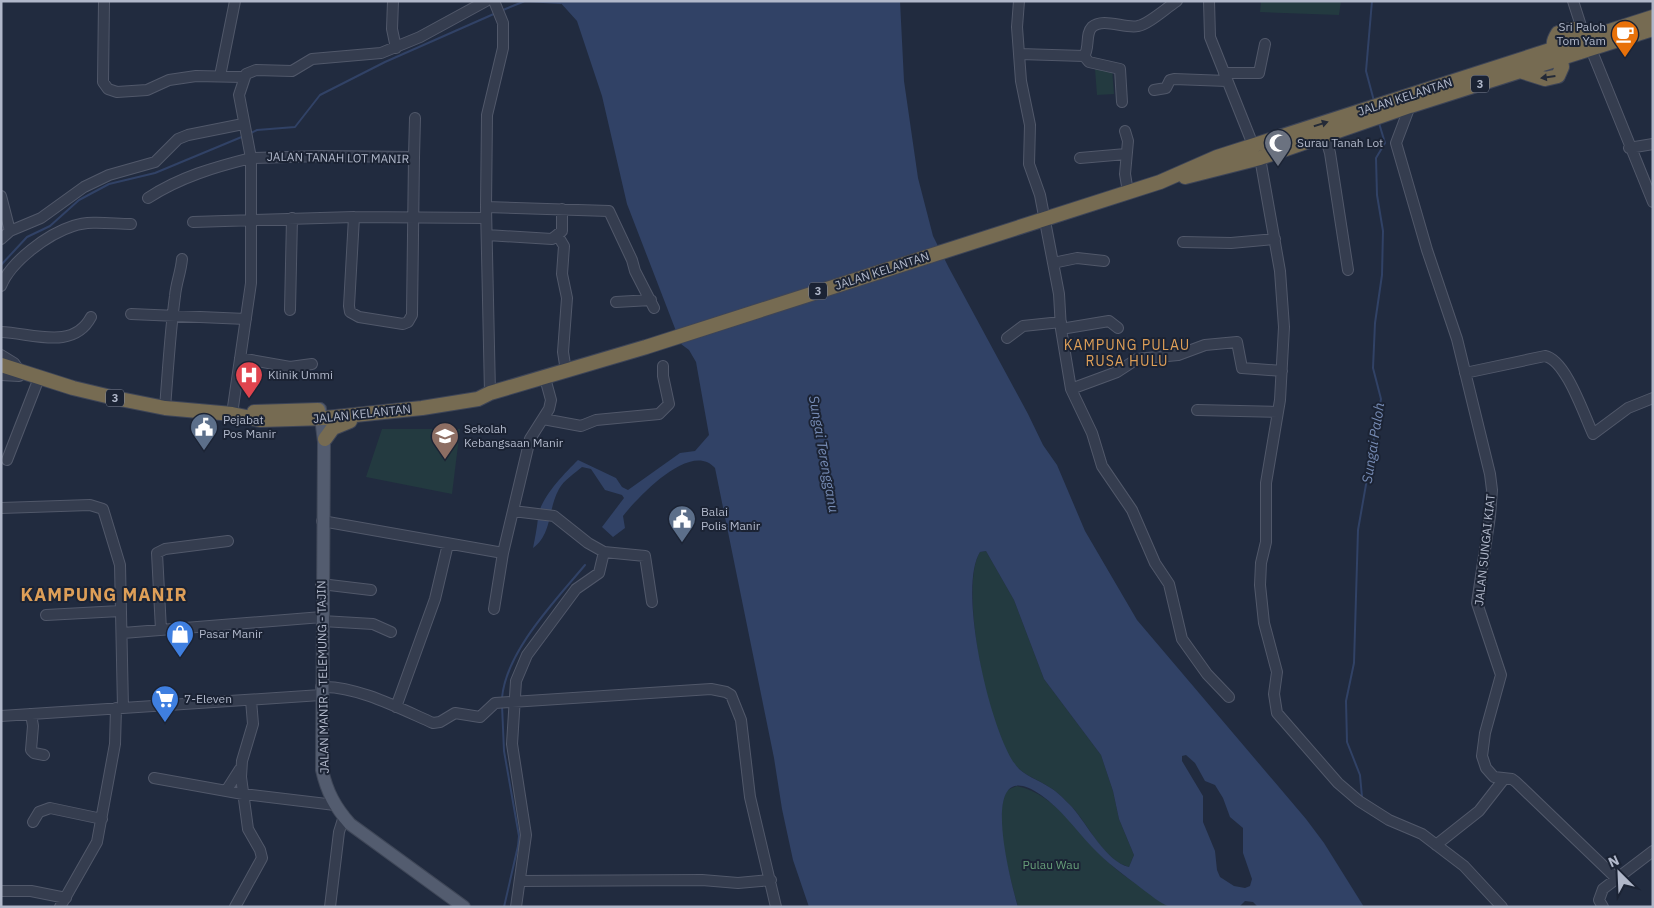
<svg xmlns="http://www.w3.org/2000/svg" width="1654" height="908" viewBox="0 0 1654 908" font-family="'IBM Plex Sans',sans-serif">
	<rect width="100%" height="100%" fill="#212b3f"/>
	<!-- green -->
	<path fill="#233a40" d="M1261,1h80l-2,14 -79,-3z
		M1112,68l2,26 -17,1 -2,-26z
		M382,429h78l-8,65 -86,-17z
		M986,551l28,49 30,79 57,76 12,36 6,28 15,36 -5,12c-26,-7 -40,-42 -57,-60 -7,-7 -14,-15 -23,-20 -10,-7 -23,-11 -32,-20 -28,-27 -59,-181 -37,-215z
		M1017,786c40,8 68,56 99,83 16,14 37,23 53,38h-151c-8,-30 -24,-83 -13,-112 2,-6 7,-7 12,-9z"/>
	<!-- water -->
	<path fill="#314266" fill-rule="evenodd" d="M559,1h341l4,80 14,97 15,58 16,32 79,146 15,31 14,20 28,66 52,89 169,199 18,24 40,64h-106l-5,-5 -8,-1 -6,6c-13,0 -60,1 -69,0 -9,-3 -21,-13 -29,-19 -17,-13 -35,-26 -49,-41 -17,-18 -31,-38 -51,-52 -66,-46 -30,88 -23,112h-209l-16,-47 -11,-51 -8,-51 -59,-290c-24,-28 -77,29 -92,48l2,12 -12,9 -11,-10 22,-29 -2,-3 -17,-5 -14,-21 -9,-2c-7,6 -18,13 -23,22 -11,19 -7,46 -26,59 2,-10 4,-20 5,-30 2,-20 26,-44 40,-58l38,18 6,9 6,3 52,-37 15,-2 14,-16 -13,-73 -7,-12 -8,-6 -54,-140 -25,-108 -25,-75zM986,551l28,49 30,79 57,76 12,36 6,28 15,36 -5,12c-23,-5 -42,-43 -57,-60 -7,-7 -14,-15 -23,-20 -11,-8 -26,-11 -34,-23 -25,-34 -58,-176 -35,-212zM1186,755l9,8 10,18 10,4 8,13 7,19 13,11v25l9,26 -2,7 -5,2 -11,-2 -14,-9 -3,-7 -2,-19 -12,-29v-26l-21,-35v-5z"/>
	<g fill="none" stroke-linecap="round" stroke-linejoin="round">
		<!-- stream -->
		<path stroke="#314266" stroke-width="2" d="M1372,1l-6,70 8,30
			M503,10l22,-9 36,2
			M251,133l6,-3 38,-3 25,-32 65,-33 111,-49
			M1,265l26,-28 23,-11 29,-26 30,-16 46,-11 89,-37
			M502,698c4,-47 54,-98 83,-133
			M502,705l2,46 15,85 -1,10 -14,61
			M1362,797l-2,-22 -13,-33 -1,-41 8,-38 4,-133 23,-131 -8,-31 2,-45 7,-48 1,-44 -6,-36 -1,-37 9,-15 -6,-20"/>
		<!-- minor casing -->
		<g stroke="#51586a" stroke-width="12">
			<path id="minor" d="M104,1l-1,81 5,7 9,3 30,-2 22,-10 27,-4 47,1
				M393,1l-1,28 4,19
				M1019,1l-2,26 4,54 9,44 -1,39 11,31 19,99 2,35 10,60 21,44 10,33 30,44 23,53 14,21 13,55 25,35 22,23
				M1209,1l1,36 43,108
				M1573,1l10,31
				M1591,49l62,153
				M1020,54l64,2c6,-8 1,-22 8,-29 11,-10 33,2 46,-1 11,-2 28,-18 39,-25
				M1084,56l5,6 31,7 2,33
				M1224,73h35l6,-29
				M220,76l15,-75
				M1154,90l12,-2 4,-8 4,-1 53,2
				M1410,106l-14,37 31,107 30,89 33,135 2,16 -2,26 -13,87 24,72 -16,58 -3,23 4,12 8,9 18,2 4,3 100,96
				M1125,131l3,10 -3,33 3,18
				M1325,136l5,17 18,117
				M1629,148l24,-4
				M414,157l1,-39
				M1080,158l46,-4
				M1260,158l20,113 4,56 -4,73 -14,83v59l-5,21 -1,22 4,38 13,49 -3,22 3,19 61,70 21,18 30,19 33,14 42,32 38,41
				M1,196l9,35
				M148,198c32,-21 67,-31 103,-40l-12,-63 7,-21 10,-4 36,1 20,-12 69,-6 39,-16 66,-36
				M486,207l123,4 23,49 3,11 19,37
				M193,222l161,-5 132,1
				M487,235l65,4 10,-8v-22
				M558,236l6,10 -2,28 5,24 -4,54 3,19
				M1,239l9,-8 31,-13 43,-31 25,-12 46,-13 23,-23 10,-4 55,-11
				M1183,242l48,1 44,-4
				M1053,263l24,-5 27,3
				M1,286c10,-25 47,-52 72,-60 17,-6 40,-2 58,-2
				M616,302l35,-2
				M290,310l2,-92
				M131,314l115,5
				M1061,329l48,-8 9,7
				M1,332c31,1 72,19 90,-15
				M1007,338l16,-12 38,-4
				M1,355l13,8 5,7
				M240,358l50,9 22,-3
				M1465,373l80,-17c21,4 39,59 48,78l35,-26 25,-10
				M1,375l18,1 2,-4
				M1071,389l46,-17 20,-13 41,-4 27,-10 32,-3 5,26 40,3
				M490,393l-4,-186 1,-92 16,-67v-25l-9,-22
				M165,408c3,-38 5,-75 10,-112 1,-13 6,-24 7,-37
				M1197,410l81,2
				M232,414l19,-131v-125l70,-2 93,1 -2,158 -4,7 -5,2 -44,-7 -9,-5 -1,-6 5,-89
				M543,419l38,7 15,-6 63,-6 10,-10 -6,-28v-10
				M7,460l32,-82
				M1,508l89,-3 13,4 17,56 3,143
				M513,511l41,5 34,27 16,9 41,4 7,46
				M322,521l181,32
				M321,584l50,6
				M494,609l9,-56 27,-114 19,-30 2,-9 -6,-22
				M46,615l74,-4
				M322,621l51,3 18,8
				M161,630l-4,-77 8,-4 63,-8
				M123,633l199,-16
				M321,687c34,-2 80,22 112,36l7,-1 15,-9 25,4 15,-14 216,-14 15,3 5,3 10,25 9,77 26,110
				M396,707l39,-108 13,-55
				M31,714l2,12 -2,24 3,3 10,2
				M1,716l320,-21
				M154,778l89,16 92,11
				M226,791l14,-22
				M33,822l6,-10 11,-4 52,11
				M1436,845l43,-34 25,-32
				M520,881l182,-1 36,3 33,-3
				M1,891h30l35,7
				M60,907l37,-65 18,-98 1,-36
				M235,907l27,-49 -2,-8 -12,-21 -7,-52 1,-16 11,-37 -2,-24
				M330,907l9,-75 5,-16
				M516,907l10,-72 -14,-91 4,-63 11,-26 49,-66 23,-16 5,-21
				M1603,907l-4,-7 4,-11 50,-38"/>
		</g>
		<!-- major casing -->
		<g stroke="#3f4758" stroke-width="14">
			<path id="major" d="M320,409l4,33 -2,328c5,22 13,37 28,54l114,83"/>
		</g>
		<!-- highway casing -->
		<g stroke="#3e4557" stroke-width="16">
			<path id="highway" d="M1560,52c-9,-6 -7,-11 -2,-19l16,-4 22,7
				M1520,71l25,8 13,-3 4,-9 -1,-9 -7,-4
				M1185,177l75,-19 150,-52 243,-77
				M1,365l72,23 42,10 50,10 67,6 28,6 66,-2 96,-10 56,-9 12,-6 156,-46 514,-165 57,-25 436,-140
				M254,412l64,-2
				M325,439l8,-11 17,-7"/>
		</g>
		<!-- minor -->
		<use href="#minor" stroke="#353d4f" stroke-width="10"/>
		<!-- major -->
		<use href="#major" stroke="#535c6f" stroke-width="12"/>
		<!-- highway -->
		<use href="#highway" stroke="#766b52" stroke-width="14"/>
	</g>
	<!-- one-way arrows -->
	<defs><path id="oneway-solid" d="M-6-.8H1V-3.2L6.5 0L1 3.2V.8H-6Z" transform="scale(1.25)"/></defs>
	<g fill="#242a37">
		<use href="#oneway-solid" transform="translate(1548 77) rotate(172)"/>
		<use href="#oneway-solid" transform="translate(1321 124) rotate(-17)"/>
	</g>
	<!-- icons -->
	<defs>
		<g id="cafe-pin" transform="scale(1.4375)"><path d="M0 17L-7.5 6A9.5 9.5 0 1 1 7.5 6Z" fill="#e8710a" stroke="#1b2334"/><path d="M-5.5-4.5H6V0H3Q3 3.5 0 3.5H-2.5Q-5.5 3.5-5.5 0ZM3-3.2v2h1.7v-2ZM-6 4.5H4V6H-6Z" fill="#fff"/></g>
		<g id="mosque-pin" transform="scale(1.4375)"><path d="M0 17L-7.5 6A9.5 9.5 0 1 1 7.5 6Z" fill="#6b7280" stroke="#1b2334"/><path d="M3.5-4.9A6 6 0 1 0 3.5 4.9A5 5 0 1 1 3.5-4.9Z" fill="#fff"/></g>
		<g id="hospital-pin" transform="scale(1.4375)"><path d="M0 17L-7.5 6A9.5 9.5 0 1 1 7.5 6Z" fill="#e0444e" stroke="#1b2334"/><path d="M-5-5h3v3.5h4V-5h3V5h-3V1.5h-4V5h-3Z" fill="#fff"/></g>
		<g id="civic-pin" transform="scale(1.4375)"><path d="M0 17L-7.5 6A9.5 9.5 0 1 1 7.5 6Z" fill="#5c6f8a" stroke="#1b2334"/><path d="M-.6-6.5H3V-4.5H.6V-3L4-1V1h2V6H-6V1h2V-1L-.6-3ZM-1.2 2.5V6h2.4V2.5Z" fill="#fff"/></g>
		<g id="school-pin" transform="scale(1.4375)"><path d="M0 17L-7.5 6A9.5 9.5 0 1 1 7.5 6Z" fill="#8d6e63" stroke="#1b2334"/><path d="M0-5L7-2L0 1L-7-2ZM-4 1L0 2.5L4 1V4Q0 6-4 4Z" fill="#fff"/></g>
		<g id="shop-pin" transform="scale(1.4375)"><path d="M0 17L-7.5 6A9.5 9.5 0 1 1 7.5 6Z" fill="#3f7fe0" stroke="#1b2334"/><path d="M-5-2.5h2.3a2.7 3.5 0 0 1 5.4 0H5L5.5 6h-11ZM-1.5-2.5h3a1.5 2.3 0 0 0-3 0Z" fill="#fff"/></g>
		<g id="supermarket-pin" transform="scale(1.4375)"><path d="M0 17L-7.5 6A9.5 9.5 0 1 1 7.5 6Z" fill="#3f7fe0" stroke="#1b2334"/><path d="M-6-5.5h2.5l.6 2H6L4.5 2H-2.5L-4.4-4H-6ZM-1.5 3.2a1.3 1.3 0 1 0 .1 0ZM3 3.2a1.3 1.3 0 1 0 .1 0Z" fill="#fff"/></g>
	</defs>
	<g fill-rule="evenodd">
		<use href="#cafe-pin" x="1625" y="34"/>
		<use href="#mosque-pin" x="1278" y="143"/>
		<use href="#hospital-pin" x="249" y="375"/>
		<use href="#civic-pin" x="204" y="427"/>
		<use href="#school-pin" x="445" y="436"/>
		<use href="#civic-pin" x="682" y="519"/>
		<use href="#shop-pin" x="180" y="634"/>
		<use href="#supermarket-pin" x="165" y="699"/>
	</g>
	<g text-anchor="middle" stroke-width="4" stroke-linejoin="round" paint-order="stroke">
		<!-- shield labels -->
		<g fill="#1b2334" stroke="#848b9d" stroke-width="1">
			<rect x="1471" y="75.5" width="18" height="17" rx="4"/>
			<rect x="809" y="282.5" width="18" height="17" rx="4"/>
			<rect x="106" y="389.5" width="18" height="17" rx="4"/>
		</g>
		<g font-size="11" font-weight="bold" fill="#b1b8ca">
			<text x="1480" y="88">3</text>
			<text x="818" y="295">3</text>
			<text x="115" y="402">3</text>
		</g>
		<!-- poi labels -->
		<g font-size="12" fill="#b1b8ca" stroke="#1b2334" text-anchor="start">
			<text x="1606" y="31" text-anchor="end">Sri Paloh<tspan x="1606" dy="14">Tom Yam</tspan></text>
			<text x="1297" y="147">Surau Tanah Lot</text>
			<text x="268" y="379">Klinik Ummi</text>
			<text x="223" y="424">Pejabat<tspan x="223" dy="14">Pos Manir</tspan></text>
			<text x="464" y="433">Sekolah<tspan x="464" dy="14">Kebangsaan Manir</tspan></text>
			<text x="701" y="516">Balai<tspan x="701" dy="14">Polis Manir</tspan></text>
			<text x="199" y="638">Pasar Manir</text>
			<text x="184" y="703">7-Eleven</text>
		</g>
		<!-- street labels -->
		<g font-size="12" fill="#b1b8ca" stroke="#1b2334">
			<text transform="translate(1405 97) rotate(-18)" y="4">JALAN KELANTAN</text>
			<text transform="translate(338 158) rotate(1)" y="4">JALAN TANAH LOT MANIR</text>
			<text transform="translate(882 271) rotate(-18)" y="4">JALAN KELANTAN</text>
			<text transform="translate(362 414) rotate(-6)" y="4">JALAN KELANTAN</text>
			<text transform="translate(1485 550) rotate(-84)" y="4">JALAN SUNGAI KIAT</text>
			<text transform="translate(323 677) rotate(-91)" y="4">JALAN MANIR - TELEMUNG - TAJIN</text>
		</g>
		<!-- park labels -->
		<g font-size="12" fill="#669d78" stroke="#1b2334">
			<text x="1051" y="869">Pulau Wau</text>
		</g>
		<!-- neighbourhood labels -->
		<g font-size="14" letter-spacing="1" fill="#de9f58" stroke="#1b2334">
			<text x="1127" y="350">KAMPUNG PULAU<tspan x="1127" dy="16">RUSA HULU</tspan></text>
		</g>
		<!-- water labels -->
		<g font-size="14" font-style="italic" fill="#768bb4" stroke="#1b2334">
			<text transform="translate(1373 443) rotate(-81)" y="5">Sungai Paloh</text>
			<text transform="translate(824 454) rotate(80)" y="5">Sungai Terengganu</text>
		</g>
		<!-- district labels -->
		<g font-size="18" font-weight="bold" letter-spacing="1" fill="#de9f58" stroke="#1b2334">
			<text x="104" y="601">KAMPUNG MANIR</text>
		</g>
	</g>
	<!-- border -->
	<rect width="1654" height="908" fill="none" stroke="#b1b8ca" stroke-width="5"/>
	<!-- north arrow -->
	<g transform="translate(1619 873) rotate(336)" stroke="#1b2334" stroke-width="4" paint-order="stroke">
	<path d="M0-4L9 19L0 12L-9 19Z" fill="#b1b8ca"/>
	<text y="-8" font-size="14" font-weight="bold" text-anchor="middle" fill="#b1b8ca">N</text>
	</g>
</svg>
